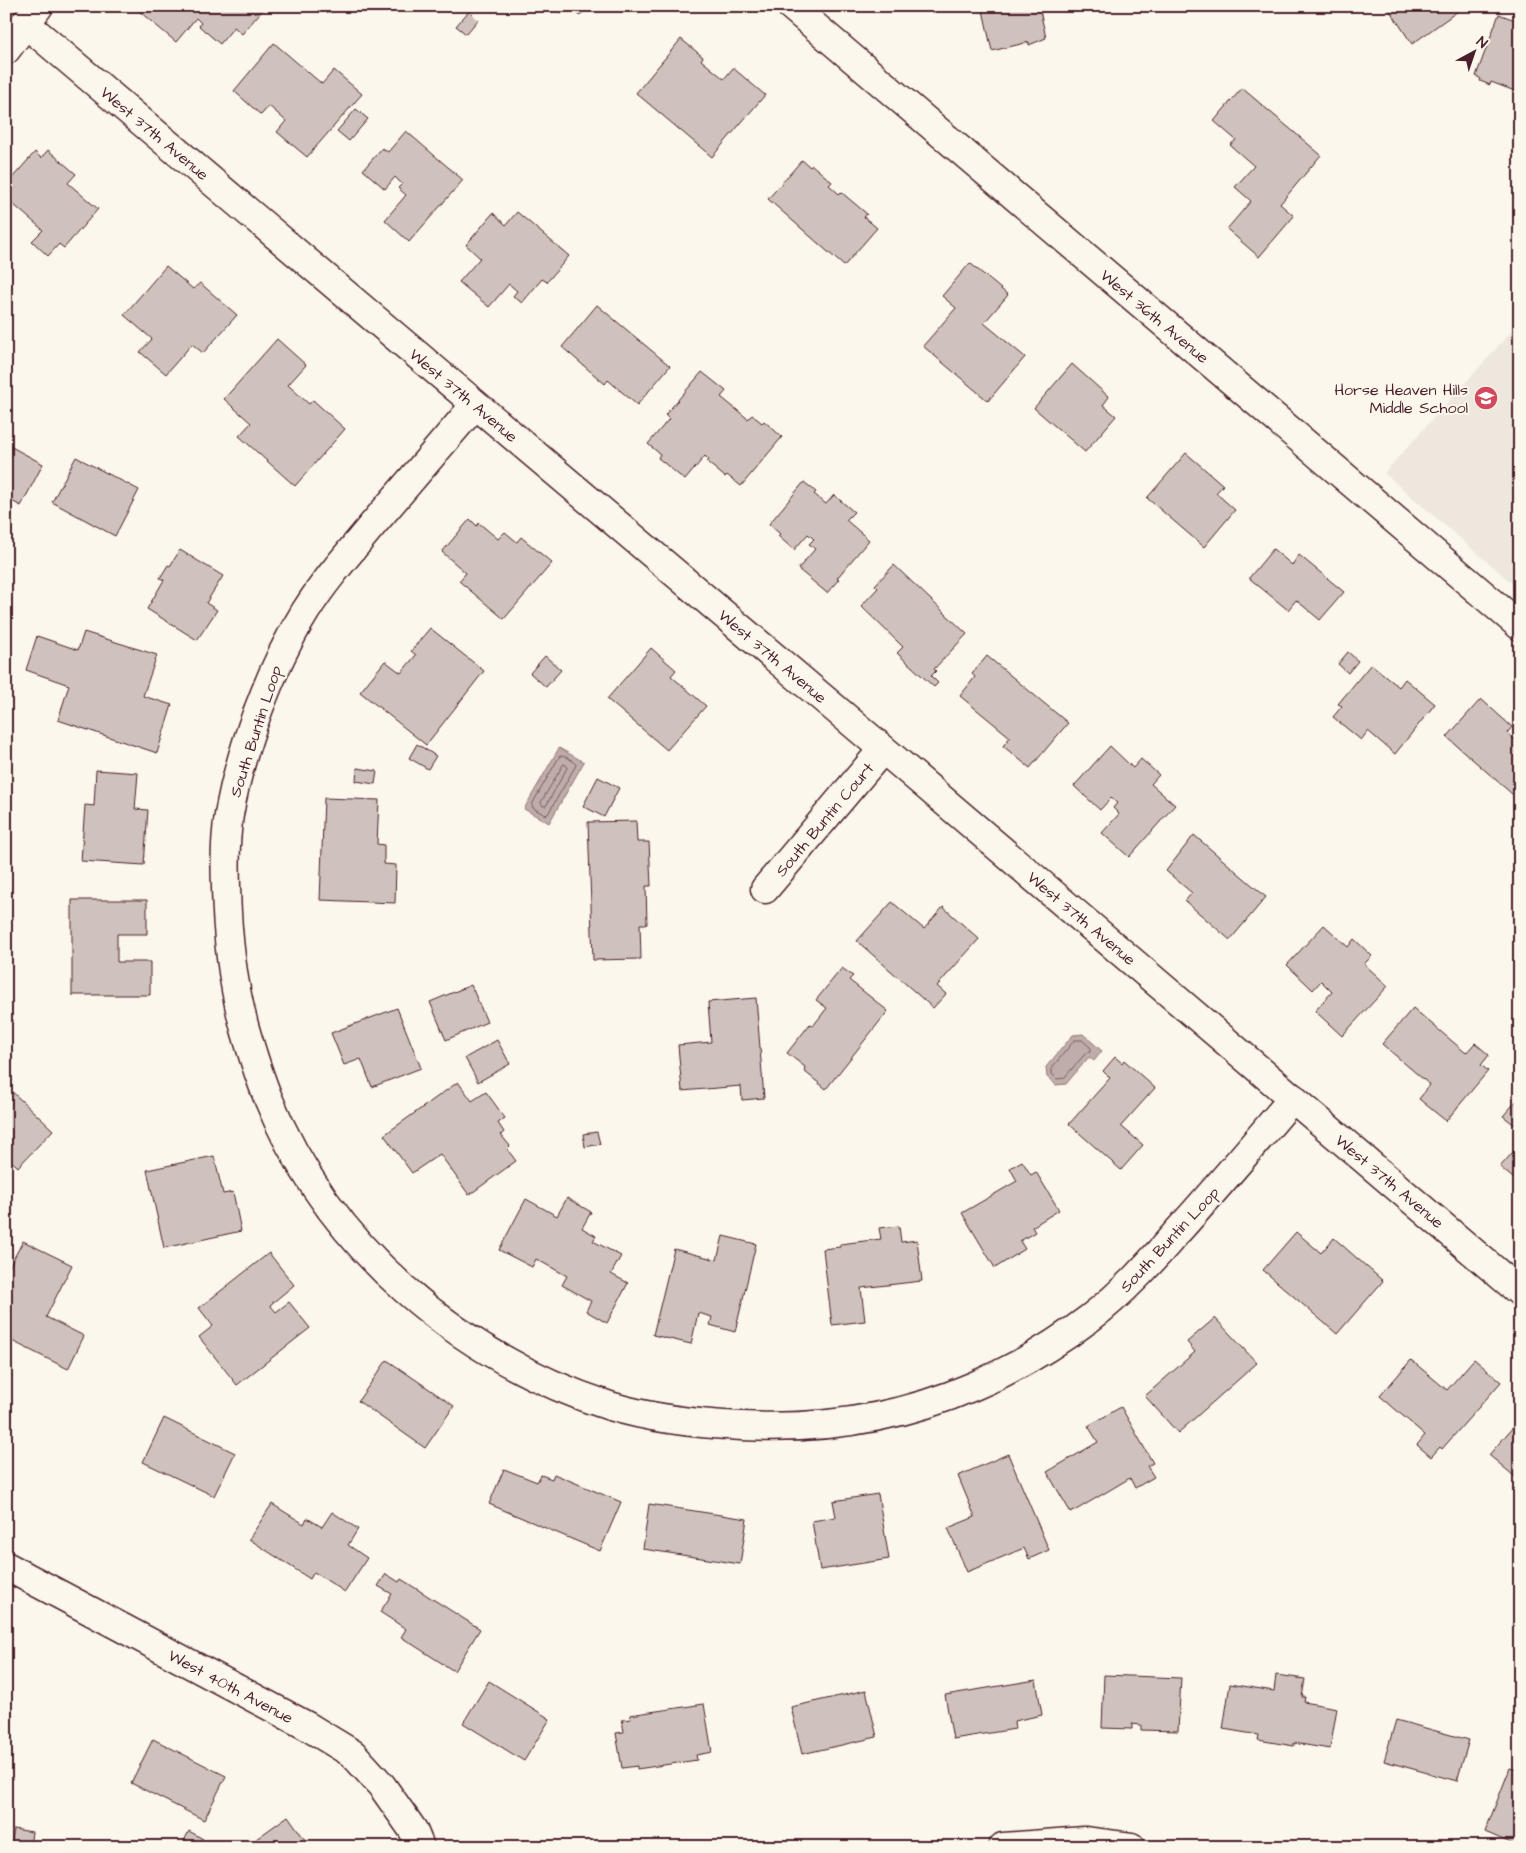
<svg xmlns="http://www.w3.org/2000/svg" width="1526" height="1853" viewBox="0 0 1526 1853" font-family="'Architects Daughter',sans-serif">
	<rect width="100%" height="100%" fill="#fbf7ec"/>
	<filter id="ink" filterUnits="userSpaceOnUse"><feTurbulence type="fractalNoise" baseFrequency=".02" numOctaves="2"/><feDisplacementMap in="SourceGraphic" scale="10" xChannelSelector="R" yChannelSelector="G"/><feConvolveMatrix kernelMatrix="1 2 1 2 8 2 1 2 1" color-interpolation-filters="sRGB"/></filter>
	<g filter="url(#ink)">
		<!-- built -->
		<path fill="#eee7de" d="M1520,322v268l-136,-117z"/>
		<!-- water -->
		<path fill="#bfadaa" stroke="#907477" d="M559,748l25,14 -35,61 -25,-14z
			M1083,1034l19,17 -8,10 -5,-4 -23,27 -10,1 -9,-8 -1,-10 27,-32z"/>
		<g fill="none" stroke-linecap="round" stroke-linejoin="round">
			<!-- shore -->
			<path stroke="#79585e" stroke-width="1" d="M560,756c5,-1 14,5 16,9l-28,49 -3,1 -12,-7 -1,-3z
				M564,764l3,2v2l-21,38h-3l-2,-3z
				M1075,1040h7l9,8v3l-6,3 -21,24 -7,1 -5,-5v-6z"/>
		</g>
		<!-- building -->
		<path fill="#cfc2bc" stroke="#4a1f2b" d="M266,6l-24,28 -8,-7 -14,17 -21,-18 2,-3 -5,-5 -20,24 -42,-35z
			M554,6h13l-6,7z
			M568,6h20l-8,10z
			M982,6h57l7,32 -17,7v-3l-37,9z
			M1387,6h78l-53,38z
			M469,11l9,9 -12,14 -10,-8z
			M1499,14l21,8v71l-29,-11 -1,3 -10,-4 1,-2 -5,-3z
			M681,39l22,18 -2,3 23,19 9,-11 32,27 -53,62 -76,-64z
			M274,43l48,41 12,-14 28,24 -55,63 -30,-25 9,-11 -17,-15 -8,9 -27,-24z
			M1242,88l79,67 -41,49 14,12 -35,41 -32,-28 24,-28 -16,-14 19,-21 -24,-21 6,-5 -22,-19z
			M356,109l12,10 -19,22 -12,-10z
			M406,131l57,49 -54,62 -24,-22 21,-25 -8,-7 4,-4 -7,-7 -10,12 -22,-19 19,-22 6,4z
			M48,150l28,24 -8,9 30,26 -34,39 -5,-4 -11,12 -16,-15 11,-11 -37,-32v-13l29,-33 6,6z
			M802,160l8,7 2,-2 20,17 -3,3 10,9 2,-2 26,22 -3,3 13,11 -33,38 -76,-67z
			M517,212l52,44 -22,26 -5,-3 -20,24 -9,-7 4,-5 -8,-7 -20,23 -30,-25 21,-24 -14,-13 27,-32 13,12z
			M970,263l38,32 -24,28 41,34 -37,44 -65,-55 33,-38 -14,-12z
			M166,266l27,23 7,-6 37,32 -34,38 -11,-9 -26,30 -26,-22 12,-13 -28,-24z
			M597,305l73,61 -33,39 -29,-25 -3,4 -43,-37z
			M277,339l29,26 -18,20 21,19 4,-4 32,29 -50,57 -56,-50 12,-13 -27,-24z
			M1072,364l37,33 -6,8 13,11 -31,36 -51,-44z
			M702,372l24,19 -5,6 27,22 4,-4 10,8 2,-2 18,16 -41,49 -14,-11 -2,2 -18,-15 2,-2 -4,-4 -20,24 -27,-22 2,-4 -12,-10 21,-25 -4,-4z
			M6,444l37,20 -22,42 -15,-8z
			M1186,453l37,32 -7,8 19,17 -31,37 -57,-49z
			M76,457l63,33 -24,46 -63,-34z
			M804,482l12,10 -2,2 12,10 8,-9 20,17 -8,8 23,20 -32,38 2,1 -12,14 -29,-24 17,-20 -6,-5 5,-5 -6,-5 -14,16 -16,-14 2,-2 -11,-10z
			M470,519l7,7 2,-3 19,16 7,-7 12,10 4,-5 31,26 -48,56 -45,-38 7,-8 -24,-21z
			M1273,549l19,16 7,-10 45,37 -24,28 -24,-20 -8,10 -39,-32z
			M180,550l43,26 -17,27 11,7 -20,30 -50,-31 17,-29 -4,-2 8,-13 2,1z
			M894,565l73,69 -33,35 2,2 -5,5 7,7 -4,4 -37,-34 6,-6 -42,-41 17,-18 -3,-3z
			M430,628l54,43 -58,74 -66,-53 25,-31 16,12 15,-18 -5,-4z
			M84,632l73,23 -14,41 29,9 -15,48 -99,-33 11,-35 -43,-15 11,-34 41,14z
			M651,648l25,22 -5,6 35,30 -39,44 -60,-51z
			M1348,652l10,9 -10,12 -10,-9z
			M545,656l16,14 -15,17 -16,-14z
			M987,656l81,67 -38,45 -27,-22 7,-9 -50,-41 15,-19 -3,-3z
			M1371,664l28,23 6,-8 30,25 -40,50 -27,-23 -7,9 -28,-23 9,-11 -4,-2z
			M1481,699l31,28 -5,6 13,11v57l-73,-64z
			M417,744l19,12 -8,13 -19,-11z
			M1110,746l23,22 8,-9 18,16 -8,9 24,21 -46,52 -27,-24 17,-19 -6,-6 4,-5 -6,-5 -11,12 -26,-24z
			M357,768l20,3 -2,13 -19,-3z
			M96,770l42,3 -3,36 13,1 -4,55 -63,-4 4,-56 9,1z
			M598,777l21,11 -15,29 -21,-11z
			M324,798l55,2 -2,44 7,1v19l12,1 -1,38 -75,-3z
			M636,821l1,21h12l2,44h-5l1,38h-7l1,35 -48,1 -5,-138z
			M1194,835l72,62 -36,43 -45,-39 7,-8 -26,-22z
			M72,900h75v34h-30v28h33v33h-78z
			M892,902l32,27 19,-22 36,32 -42,47 9,8 -13,14 -76,-67z
			M1324,925l24,22 6,-8 18,17 -8,8 24,22 -46,50 -27,-25 17,-19 -11,-11 -8,9 -26,-25z
			M842,968l11,8 -4,4 39,31 -62,78 -22,-18 1,-4 -18,-14 23,-29 3,2 14,-18 -11,-8z
			M471,985l16,37 -41,18 -16,-38z
			M756,998l8,100 -22,2 -1,-14 -59,5 -4,-46 33,-3 -3,-40z
			M397,1008l24,60 -49,19 -11,-28 -17,6 -13,-32z
			M1413,1008l53,45 9,-10 14,12 -8,10 7,6 -42,50 -27,-22 11,-14 -48,-41z
			M497,1040l13,24 -32,18 -13,-24z
			M1115,1057l7,6 2,-3 31,28 -34,38 22,19 -22,25 -52,-46 41,-46 -7,-7z
			M458,1082l14,19 14,-9 19,26 -7,5 6,9 -3,3 9,11 -3,3 9,12 -47,34 -29,-41 -28,19 -28,-38z
			M6,1086l47,44 -35,37 -12,-11z
			M1520,1097v32l-17,-13z
			M597,1132l3,12 -15,3 -2,-13z
			M1520,1144v40l-20,-17z
			M214,1156l9,38 10,-2 8,39 -77,17 -17,-78z
			M1022,1161l9,14 5,-3 23,38 -27,17 3,5 -15,9 5,8 -30,19 -33,-55 55,-32 -7,-13z
			M567,1198l24,14 -9,16 14,8 -3,5 28,15 -10,18 17,9 -21,40 -21,-12 5,-10 -29,-16 5,-9 -31,-17 -4,8 -33,-17 27,-51 31,17z
			M899,1226l2,16 16,-2 5,41 -61,7 4,33 -33,4 -9,-76 17,-2v-3l41,-5 -2,-11z
			M1296,1232l25,21 13,-15 49,43 -46,53 -74,-64z
			M723,1236l33,8 -21,88 -25,-7 2,-8 -14,-4 -7,31 -38,-9 21,-86 43,11z
			M23,1241l49,24 -26,52 38,19 -16,33 -62,-31v-65z
			M269,1253l25,32 -24,20 6,7 13,-10 21,26 -73,57 -38,-48 14,-11 -14,-18z
			M1215,1318l42,45 -79,70 -33,-37 50,-44 -8,-10z
			M1474,1359l27,23 -59,67 -2,-2 -9,10 -14,-12 8,-10 -45,-39 31,-36 36,30z
			M387,1360l67,46 -29,42 -67,-47z
			M1121,1407l32,56 -6,3 7,11 -19,11 -5,-10 -59,35 -24,-41 51,-30 -10,-16z
			M164,1418l71,35 -21,43 -71,-34z
			M1520,1419v62l-31,-26z
			M1008,1454l41,96 -20,9 -5,-11 -57,24 -19,-44 27,-11 -17,-41z
			M504,1469l33,13 4,-7 11,4 2,-5 67,28 -21,49 -111,-47z
			M878,1494l11,65 -69,11 -8,-49 24,-4 -3,-16z
			M272,1504l32,20 3,-6 15,9 10,-15 26,17 -10,16 19,13 -22,34 -31,-20 -4,7 -61,-40z
			M649,1504l98,15 -7,45 -97,-15z
			M386,1574l13,8 2,-3 79,50 -26,42 -53,-34 5,-8 -26,-17 12,-18 -14,-8z
			M1104,1675l77,3 -3,53 -37,-1v-5l-9,-1v5l-30,-1z
			M1276,1675l29,4 -3,18h3l-1,5 33,6 -7,41 -36,-6v3l-36,-6 1,-5 -36,-6 7,-45 44,7z
			M1036,1680l6,35 -28,6 1,8 -62,10 -8,-44z
			M489,1681l61,38 -26,42 -61,-38z
			M866,1690l11,47 -75,17 -11,-47z
			M704,1704l8,48 -16,3 1,5 -60,9v-3l-15,2 -6,-35 8,-1 -2,-12 9,-1 -1,-4z
			M1396,1720l73,20 -12,41 -73,-20z
			M153,1739l73,37 -22,44 -73,-37z
			M1510,1768l10,3v76l-35,-15z
			M288,1816l22,31h-65z
			M14,1829l18,3 -2,15h-24v-2l5,1z
			M189,1831l14,8 -4,8h-18z"/>
		<g fill="none" stroke-linecap="round" stroke-linejoin="round">
			<!-- street casing -->
			<g stroke="#4a1f2b" stroke-width="31">
				<path id="street" d="M25,23l858,726 637,543
					M6,50l33,-44
					M475,405c-33,39 -67,78 -101,118 -24,29 -49,57 -69,89 -34,55 -65,138 -76,203 -4,24 -4,47 -3,72 1,48 6,95 19,142 7,24 14,47 23,69 61,149 190,259 342,308 43,13 88,18 132,20 80,4 159,-8 232,-40 40,-17 82,-42 116,-68 33,-25 61,-56 88,-87 39,-43 77,-88 115,-133
					M765,889l118,-140
					M6,1566l301,160 46,28 29,32 31,44 7,17
					M1003,1847l81,-6 47,6"/>
			</g>
			<!-- secondary casing -->
			<g stroke="#4a1f2b" stroke-width="31">
				<path id="secondary" d="M791,6l729,620"/>
			</g>
			<!-- street -->
			<use href="#street" stroke="#fbf7ec" stroke-width="28"/>
			<!-- secondary -->
			<use href="#secondary" stroke="#fbf7ec" stroke-width="28"/>
		</g>
	</g>
	<!-- icons -->
	<defs>
		<g id="school-disc" transform="scale(1.25)"><circle r="9.5" fill="#d1495b" stroke="#fbf7ec"/><path d="M0-5L7-2L0 1L-7-2ZM-4 1L0 2.5L4 1V4Q0 6-4 4Z" fill="#fff"/></g>
	</defs>
	<g fill-rule="evenodd">
		<use href="#school-disc" x="1486" y="398"/>
	</g>
	<g text-anchor="middle" stroke-width="4" stroke-linejoin="round" paint-order="stroke">
		<!-- street labels -->
		<g font-size="16" fill="#4a1f2b" stroke="#fbf7ec">
			<text transform="translate(155 133) rotate(40)" y="6">West 37th Avenue</text>
			<text transform="translate(1155 316) rotate(40)" y="6">West 36th Avenue</text>
			<text transform="translate(464 395) rotate(40)" y="6">West 37th Avenue</text>
			<text transform="translate(773 656) rotate(40)" y="6">West 37th Avenue</text>
			<text transform="translate(255 731) rotate(-72)" y="6">South Buntin Loop</text>
			<text transform="translate(824 819) rotate(-50)" y="6">South Buntin Court</text>
			<text transform="translate(1082 918) rotate(40)" y="6">West 37th Avenue</text>
			<text transform="translate(1390 1181) rotate(40)" y="6">West 37th Avenue</text>
			<text transform="translate(1169 1239) rotate(-47)" y="6">South Buntin Loop</text>
			<text transform="translate(231 1686) rotate(28)" y="6">West 40th Avenue</text>
		</g>
		<!-- poi labels -->
		<g font-size="16" fill="#4a1f2b" stroke="#fbf7ec" text-anchor="end">
			<text x="1468" y="395">Horse Heaven Hills<tspan x="1468" dy="18">Middle School</tspan></text>
		</g>
	</g>
	<!-- margin -->
	<rect width="1526" height="1853" fill="none" stroke="#fbf7ec" stroke-width="25"/>
	<rect x="12" y="12" width="1501" height="1828" fill="none" stroke="#4a1f2b" stroke-width="2" filter="url(#ink)"/>
	<!-- north arrow -->
	<g transform="translate(1474 52) rotate(40)" stroke="#fbf7ec" stroke-width="4" paint-order="stroke">
	<path d="M0-4L9 19L0 12L-9 19Z" fill="#4a1f2b"/>
	<text y="-8" font-size="14" font-weight="bold" text-anchor="middle" fill="#4a1f2b">N</text>
	</g>
</svg>
